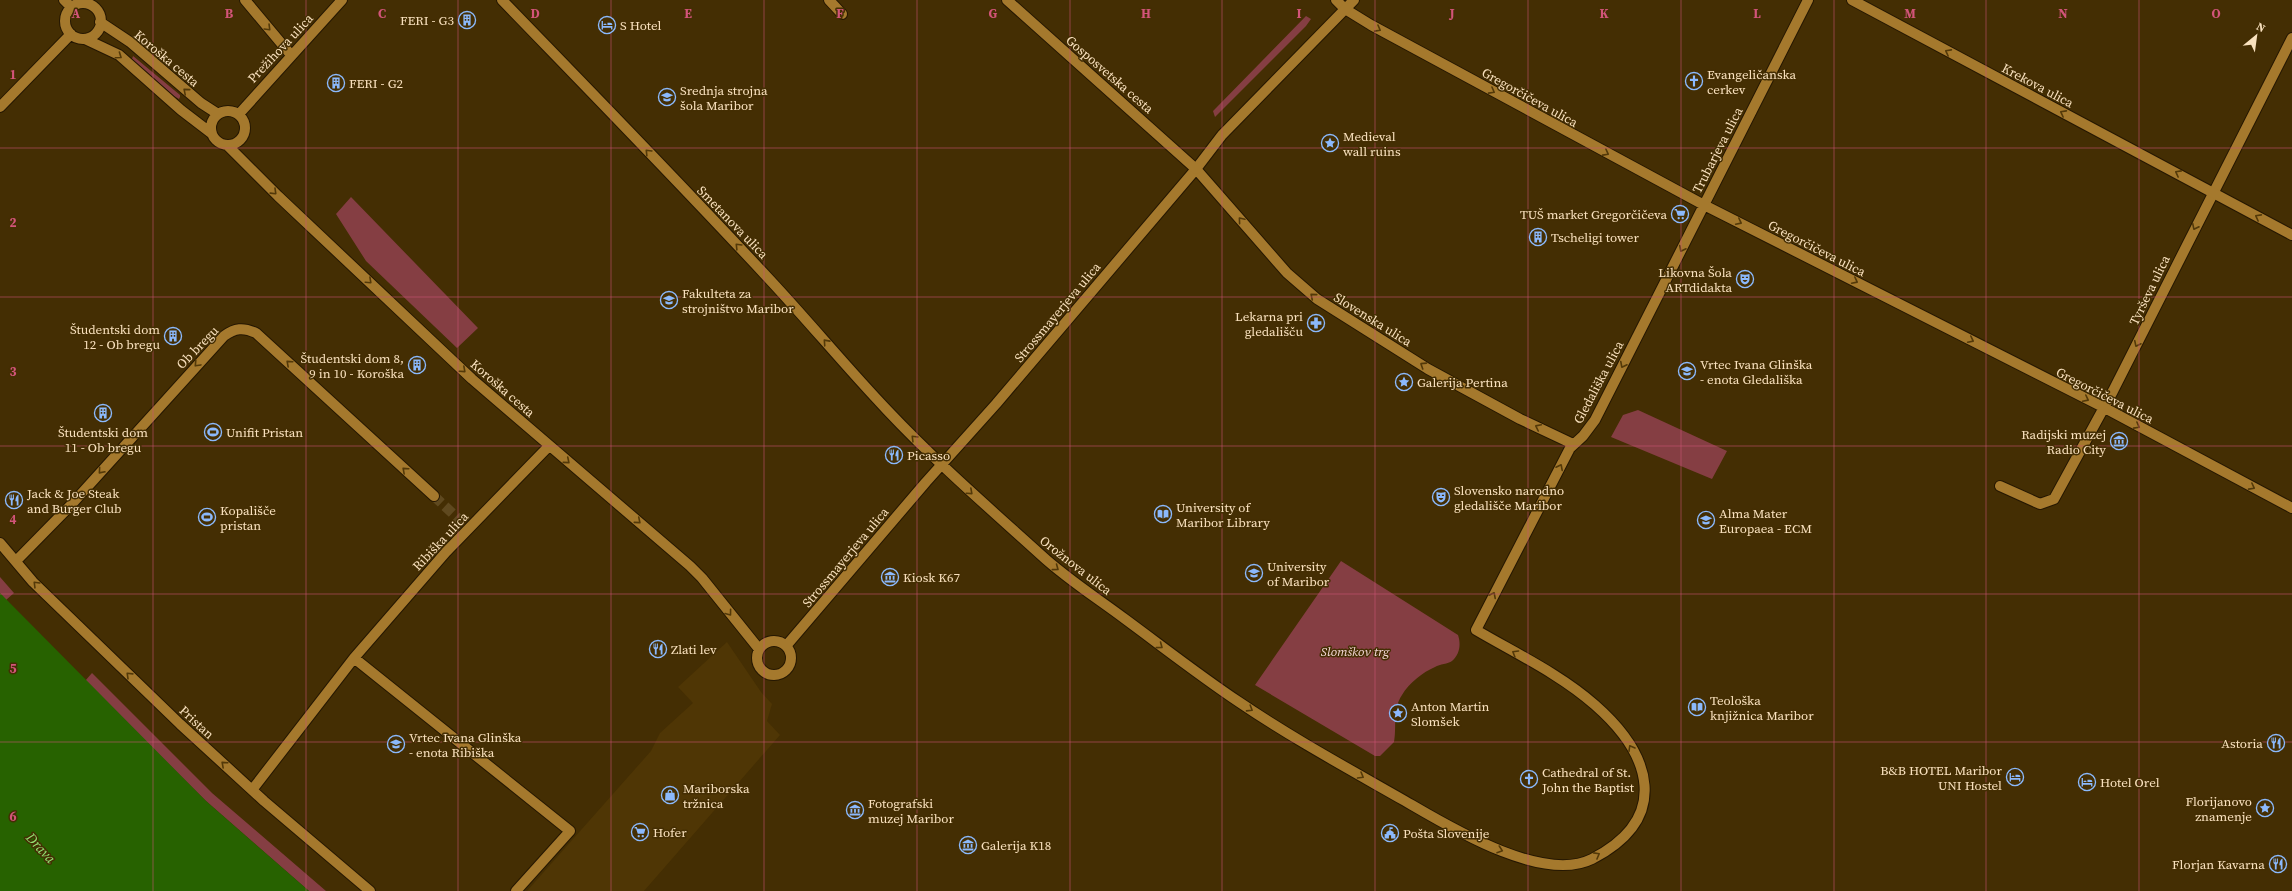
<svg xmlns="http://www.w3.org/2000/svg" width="2292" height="891" viewBox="0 0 2292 891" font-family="'Source Serif 4',serif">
	<rect width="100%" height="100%" fill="#442e03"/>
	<!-- built -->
	<path fill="#4f3605" d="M727,642l34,50 11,12 -5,17 13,14 -136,156h-117l124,-140 9,-18 33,-30 -15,-16z"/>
	<!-- green -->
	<path fill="#853e43" d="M1306,16l5,3 -5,7 -91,91 -2,-6 3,-3z
		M133,56l47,39v2l-1,2 -5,-3 -42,-37z
		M351,197l127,131 -21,20 -91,-87 -30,-47z
		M1638,410l89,41 -15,28 -101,-42 12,-22z
		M1341,561l117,74c3,9 2,19 -6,26 -4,3 -12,3 -17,6 -12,5 -26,16 -33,28 -10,15 -5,31 -8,47l-14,14h-5l-120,-71z
		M0,577l14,16 -8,7 -6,-7z
		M92,673l120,120 114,98h-17l-103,-90 -121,-120z"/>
	<!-- water -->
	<path fill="#276200" d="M0,593l206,208 103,90h-309z"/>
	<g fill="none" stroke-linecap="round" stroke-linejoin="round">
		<!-- street-tunnel -->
		<path stroke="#5f491f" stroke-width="10" stroke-dasharray="10 5" stroke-linecap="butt" d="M434,496l31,29"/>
		<!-- street casing -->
		<g stroke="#251702" stroke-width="12">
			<path id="street" d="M64,0l7,7
				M245,0l46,55
				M502,0c90,93 180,185 268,280 40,43 77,88 117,130 49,52 102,98 154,145 26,24 56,43 84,64 38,28 75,57 114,83 53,36 110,67 166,99 43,25 137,83 187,58 79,-41 60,-104 3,-154 -35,-31 -80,-52 -119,-75l94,-182 13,-12 12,-16 213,-420
				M829,0l13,14
				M1336,0l9,9 26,16 333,180 399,202 189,101
				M65 21a18 18 0 1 1 36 0a18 18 0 1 1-36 0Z
				M100,22l30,20 71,61 17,11
				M85,39l34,16 62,55 30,23
				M0,107l71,-73
				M211 128a17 17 0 1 1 34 0a17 17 0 1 1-34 0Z
				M239,114l103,-114
				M228,146l50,50 194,183 218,187 12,12 57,71
				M2000,486l40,18 14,-5 59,-108 179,-353
				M0,543l33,39 147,142 84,77 106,90
				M16,561l55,-56 153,-169c11,-8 19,-9 32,-3l178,163
				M757 658a17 17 0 1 1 34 0a17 17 0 1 1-34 0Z
				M786,646l140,-164 70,-78 200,-235 91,104 30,26 111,70 92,50 53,25
				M354,658l216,173 -54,60
				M252,790l102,-132 92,-106 103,-106"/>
		</g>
		<!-- secondary casing -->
		<g stroke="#251702" stroke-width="12">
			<path id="secondary" d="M1007,0l189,169 26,-34 132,-135
				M1852,0l440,235"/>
		</g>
		<!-- street -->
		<use href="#street" stroke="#a5792d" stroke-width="10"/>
		<!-- secondary -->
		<use href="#secondary" stroke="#a5792d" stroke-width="10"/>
	</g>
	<!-- one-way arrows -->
	<defs><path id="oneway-chevron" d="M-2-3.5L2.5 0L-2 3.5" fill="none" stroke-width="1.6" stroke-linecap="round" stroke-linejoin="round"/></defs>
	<g stroke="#533909">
		<use href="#oneway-chevron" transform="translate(268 28) rotate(45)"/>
		<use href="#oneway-chevron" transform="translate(1378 29) rotate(29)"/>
		<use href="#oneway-chevron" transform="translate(1948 52) rotate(-152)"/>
		<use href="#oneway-chevron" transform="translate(119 56) rotate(35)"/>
		<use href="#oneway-chevron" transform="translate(186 91) rotate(-139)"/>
		<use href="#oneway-chevron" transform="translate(1492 91) rotate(29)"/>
		<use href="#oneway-chevron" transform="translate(2063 113) rotate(-152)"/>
		<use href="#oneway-chevron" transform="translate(648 152) rotate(-134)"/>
		<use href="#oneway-chevron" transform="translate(1606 153) rotate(28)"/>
		<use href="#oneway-chevron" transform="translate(2178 173) rotate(-152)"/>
		<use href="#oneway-chevron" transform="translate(274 192) rotate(44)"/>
		<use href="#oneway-chevron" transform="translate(2258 217) rotate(-152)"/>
		<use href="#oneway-chevron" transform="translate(1241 220) rotate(-130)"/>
		<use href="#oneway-chevron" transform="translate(1739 222) rotate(27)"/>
		<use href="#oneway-chevron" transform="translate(2195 227) rotate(116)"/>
		<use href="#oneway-chevron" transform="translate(738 246) rotate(-134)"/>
		<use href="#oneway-chevron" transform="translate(1682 249) rotate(117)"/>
		<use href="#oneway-chevron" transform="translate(369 281) rotate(43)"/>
		<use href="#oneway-chevron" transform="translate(1855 281) rotate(27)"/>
		<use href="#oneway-chevron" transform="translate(1313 296) rotate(-140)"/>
		<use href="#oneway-chevron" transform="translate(1971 340) rotate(27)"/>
		<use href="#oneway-chevron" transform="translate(826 342) rotate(-132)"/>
		<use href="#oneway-chevron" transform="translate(2137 344) rotate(116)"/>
		<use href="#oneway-chevron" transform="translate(289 363) rotate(-138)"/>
		<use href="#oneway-chevron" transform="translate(197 364) rotate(133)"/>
		<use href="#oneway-chevron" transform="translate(1423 365) rotate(-147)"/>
		<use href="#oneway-chevron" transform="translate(1623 365) rotate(117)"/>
		<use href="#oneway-chevron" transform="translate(463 370) rotate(42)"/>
		<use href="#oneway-chevron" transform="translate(2086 399) rotate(27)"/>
		<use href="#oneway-chevron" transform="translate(2137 426) rotate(28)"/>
		<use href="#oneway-chevron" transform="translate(1538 427) rotate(-154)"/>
		<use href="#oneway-chevron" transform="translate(914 438) rotate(-135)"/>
		<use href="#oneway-chevron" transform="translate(567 461) rotate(40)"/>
		<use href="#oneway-chevron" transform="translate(1560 467) rotate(-63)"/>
		<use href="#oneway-chevron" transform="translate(405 470) rotate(-138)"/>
		<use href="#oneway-chevron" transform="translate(101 471) rotate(131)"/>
		<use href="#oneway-chevron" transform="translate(2252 487) rotate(28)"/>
		<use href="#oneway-chevron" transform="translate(970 492) rotate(42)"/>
		<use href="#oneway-chevron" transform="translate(638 521) rotate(40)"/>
		<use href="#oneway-chevron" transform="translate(1056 568) rotate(37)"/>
		<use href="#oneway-chevron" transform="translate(36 584) rotate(-135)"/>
		<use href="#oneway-chevron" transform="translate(1493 595) rotate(-63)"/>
		<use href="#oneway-chevron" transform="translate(729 613) rotate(53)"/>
		<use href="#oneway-chevron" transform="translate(1160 646) rotate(37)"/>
		<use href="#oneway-chevron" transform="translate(1515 653) rotate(-149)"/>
		<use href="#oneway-chevron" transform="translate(129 675) rotate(-136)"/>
		<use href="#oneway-chevron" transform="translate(1250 709) rotate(32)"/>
		<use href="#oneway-chevron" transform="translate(1631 748) rotate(-120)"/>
		<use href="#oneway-chevron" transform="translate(224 764) rotate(-138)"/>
		<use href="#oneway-chevron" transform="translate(1361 776) rotate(30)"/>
		<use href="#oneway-chevron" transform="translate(1500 850) rotate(19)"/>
		<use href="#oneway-chevron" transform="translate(1597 855) rotate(-29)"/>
	</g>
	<!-- grid -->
	<path fill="none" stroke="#d25479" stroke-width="1" stroke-opacity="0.55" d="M153,0v891M306,0v891M458,0v891M611,0v891M764,0v891M917,0v891M1070,0v891M1222,0v891M1375,0v891M1528,0v891M1681,0v891M1834,0v891M1986,0v891M2139,0v891M0,148h2292M0,297h2292M0,446h2292M0,594h2292M0,742h2292"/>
	<!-- icons -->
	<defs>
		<g id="building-ring" transform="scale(0.9)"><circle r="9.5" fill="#442e03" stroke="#8bb9fc" stroke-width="1.5"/><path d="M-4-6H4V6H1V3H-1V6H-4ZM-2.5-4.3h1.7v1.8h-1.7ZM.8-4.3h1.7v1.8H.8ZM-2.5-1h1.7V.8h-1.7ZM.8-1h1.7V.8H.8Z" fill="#8bb9fc"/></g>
		<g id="hotel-ring" transform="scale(0.9)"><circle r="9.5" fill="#442e03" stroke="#8bb9fc" stroke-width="1.5"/><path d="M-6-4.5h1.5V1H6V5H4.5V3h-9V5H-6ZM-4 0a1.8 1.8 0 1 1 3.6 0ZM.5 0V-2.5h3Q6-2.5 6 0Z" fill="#8bb9fc"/></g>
		<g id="church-ring" transform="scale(0.9)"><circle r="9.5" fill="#442e03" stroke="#8bb9fc" stroke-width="1.5"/><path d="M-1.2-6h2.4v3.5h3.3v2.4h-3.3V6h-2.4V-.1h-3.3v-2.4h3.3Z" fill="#8bb9fc"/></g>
		<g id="school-ring" transform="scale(0.9)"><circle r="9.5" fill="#442e03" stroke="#8bb9fc" stroke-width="1.5"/><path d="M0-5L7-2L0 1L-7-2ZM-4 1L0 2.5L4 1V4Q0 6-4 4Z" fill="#8bb9fc"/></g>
		<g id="sight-ring" transform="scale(0.9)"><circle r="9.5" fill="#442e03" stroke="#8bb9fc" stroke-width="1.5"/><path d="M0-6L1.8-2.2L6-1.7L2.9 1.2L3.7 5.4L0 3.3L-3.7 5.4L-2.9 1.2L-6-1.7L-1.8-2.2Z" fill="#8bb9fc"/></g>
		<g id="supermarket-ring" transform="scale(0.9)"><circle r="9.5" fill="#442e03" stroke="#8bb9fc" stroke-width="1.5"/><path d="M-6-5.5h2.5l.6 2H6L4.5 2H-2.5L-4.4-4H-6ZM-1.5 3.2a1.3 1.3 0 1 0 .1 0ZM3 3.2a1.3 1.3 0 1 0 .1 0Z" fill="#8bb9fc"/></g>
		<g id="theatre-ring" transform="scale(0.9)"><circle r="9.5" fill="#442e03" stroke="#8bb9fc" stroke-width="1.5"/><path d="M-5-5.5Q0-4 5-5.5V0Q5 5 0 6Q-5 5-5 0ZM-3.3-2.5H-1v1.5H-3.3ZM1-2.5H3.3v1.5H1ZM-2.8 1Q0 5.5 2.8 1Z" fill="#8bb9fc"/></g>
		<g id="university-ring" transform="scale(0.9)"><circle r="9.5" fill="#442e03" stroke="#8bb9fc" stroke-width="1.5"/><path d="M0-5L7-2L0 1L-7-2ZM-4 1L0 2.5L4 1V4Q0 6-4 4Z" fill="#8bb9fc"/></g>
		<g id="pharmacy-ring" transform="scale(0.9)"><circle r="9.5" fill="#442e03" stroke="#8bb9fc" stroke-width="1.5"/><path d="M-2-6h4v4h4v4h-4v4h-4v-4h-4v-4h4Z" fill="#8bb9fc"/></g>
		<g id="stadium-ring" transform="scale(0.9)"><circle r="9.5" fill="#442e03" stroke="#8bb9fc" stroke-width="1.5"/><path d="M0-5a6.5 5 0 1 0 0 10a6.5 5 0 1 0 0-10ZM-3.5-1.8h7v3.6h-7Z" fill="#8bb9fc"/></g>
		<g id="museum-ring" transform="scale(0.9)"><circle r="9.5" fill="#442e03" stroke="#8bb9fc" stroke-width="1.5"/><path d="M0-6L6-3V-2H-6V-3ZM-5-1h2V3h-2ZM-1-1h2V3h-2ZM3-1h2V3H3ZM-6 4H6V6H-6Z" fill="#8bb9fc"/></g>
		<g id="restaurant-ring" transform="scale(0.9)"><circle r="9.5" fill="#442e03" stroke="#8bb9fc" stroke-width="1.5"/><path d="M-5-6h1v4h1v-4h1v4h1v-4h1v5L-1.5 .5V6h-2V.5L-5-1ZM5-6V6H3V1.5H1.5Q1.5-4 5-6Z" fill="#8bb9fc"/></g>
		<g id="library-ring" transform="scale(0.9)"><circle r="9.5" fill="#442e03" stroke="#8bb9fc" stroke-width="1.5"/><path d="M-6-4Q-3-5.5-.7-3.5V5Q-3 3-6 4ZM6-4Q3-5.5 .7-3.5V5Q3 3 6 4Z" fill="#8bb9fc"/></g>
		<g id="shop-ring" transform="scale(0.9)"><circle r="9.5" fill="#442e03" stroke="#8bb9fc" stroke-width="1.5"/><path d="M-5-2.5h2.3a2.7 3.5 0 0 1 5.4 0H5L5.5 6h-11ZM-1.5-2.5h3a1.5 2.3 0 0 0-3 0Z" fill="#8bb9fc"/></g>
		<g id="civic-ring" transform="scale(0.9)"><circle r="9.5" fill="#442e03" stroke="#8bb9fc" stroke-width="1.5"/><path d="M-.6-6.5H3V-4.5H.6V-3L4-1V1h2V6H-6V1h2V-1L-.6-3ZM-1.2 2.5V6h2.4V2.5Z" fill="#8bb9fc"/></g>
	</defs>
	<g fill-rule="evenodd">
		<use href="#building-ring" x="467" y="20"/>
		<use href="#hotel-ring" x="607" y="25"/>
		<use href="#church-ring" x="1694" y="81"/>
		<use href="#building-ring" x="336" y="83"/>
		<use href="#school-ring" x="667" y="97"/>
		<use href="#sight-ring" x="1330" y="143"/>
		<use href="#supermarket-ring" x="1680" y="214"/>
		<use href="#building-ring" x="1538" y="237"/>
		<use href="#theatre-ring" x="1745" y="279"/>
		<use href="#university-ring" x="669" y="300"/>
		<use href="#pharmacy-ring" x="1316" y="323"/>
		<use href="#building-ring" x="173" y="336"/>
		<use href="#building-ring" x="417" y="365"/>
		<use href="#school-ring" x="1687" y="371"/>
		<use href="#sight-ring" x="1404" y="382"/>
		<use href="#building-ring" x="103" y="413"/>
		<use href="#stadium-ring" x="213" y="432"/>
		<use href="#museum-ring" x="2119" y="441"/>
		<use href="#restaurant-ring" x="894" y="455"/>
		<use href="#theatre-ring" x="1441" y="497"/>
		<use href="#restaurant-ring" x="14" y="500"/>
		<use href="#library-ring" x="1163" y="514"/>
		<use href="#stadium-ring" x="207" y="517"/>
		<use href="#university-ring" x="1706" y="520"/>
		<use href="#university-ring" x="1254" y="573"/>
		<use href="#museum-ring" x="890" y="577"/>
		<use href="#restaurant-ring" x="658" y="649"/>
		<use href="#library-ring" x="1697" y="707"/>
		<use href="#sight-ring" x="1398" y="713"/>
		<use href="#restaurant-ring" x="2276" y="743"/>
		<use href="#school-ring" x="396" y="744"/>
		<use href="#hotel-ring" x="2015" y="777"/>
		<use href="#church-ring" x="1529" y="779"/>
		<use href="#hotel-ring" x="2087" y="782"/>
		<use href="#shop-ring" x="670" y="795"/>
		<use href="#sight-ring" x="2265" y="808"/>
		<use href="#museum-ring" x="855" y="810"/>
		<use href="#supermarket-ring" x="640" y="832"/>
		<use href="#civic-ring" x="1390" y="833"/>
		<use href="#museum-ring" x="968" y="845"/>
		<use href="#restaurant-ring" x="2278" y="864"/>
	</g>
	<g text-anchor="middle" stroke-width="3" stroke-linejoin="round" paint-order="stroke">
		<!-- poi labels -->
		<g font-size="13" fill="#f9e1be" stroke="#442e03" text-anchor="start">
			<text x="454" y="25" text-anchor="end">FERI - G3</text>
			<text x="620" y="30">S Hotel</text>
			<text x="1707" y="79">Evangeličanska<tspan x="1707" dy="15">cerkev</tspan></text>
			<text x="349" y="88">FERI - G2</text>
			<text x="680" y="95">Srednja strojna<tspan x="680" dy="15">šola Maribor</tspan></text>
			<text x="1343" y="141">Medieval<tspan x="1343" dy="15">wall ruins</tspan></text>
			<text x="1667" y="219" text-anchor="end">TUŠ market Gregorčičeva</text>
			<text x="1551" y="242">Tscheligi tower</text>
			<text x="1732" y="277" text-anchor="end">Likovna Šola<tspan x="1732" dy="15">ARTdidakta</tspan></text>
			<text x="682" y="298">Fakulteta za<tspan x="682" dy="15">strojništvo Maribor</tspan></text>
			<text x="1303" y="321" text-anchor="end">Lekarna pri<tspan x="1303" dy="15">gledališču</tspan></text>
			<text x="160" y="334" text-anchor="end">Študentski dom<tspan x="160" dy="15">12 - Ob bregu</tspan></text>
			<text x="404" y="363" text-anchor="end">Študentski dom 8,<tspan x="404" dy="15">9 in 10 - Koroška</tspan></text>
			<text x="1700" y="369">Vrtec Ivana Glinška<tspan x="1700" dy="15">- enota Gledališka</tspan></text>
			<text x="1417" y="387">Galerija Pertina</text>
			<text x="103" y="437" text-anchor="middle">Študentski dom<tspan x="103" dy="15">11 - Ob bregu</tspan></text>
			<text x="226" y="437">Unifit Pristan</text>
			<text x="2106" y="439" text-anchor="end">Radijski muzej<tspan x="2106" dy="15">Radio City</tspan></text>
			<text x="907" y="460">Picasso</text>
			<text x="1454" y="495">Slovensko narodno<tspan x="1454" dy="15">gledališče Maribor</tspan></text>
			<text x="27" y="498">Jack &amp; Joe Steak<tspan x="27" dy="15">and Burger Club</tspan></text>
			<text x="1176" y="512">University of<tspan x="1176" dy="15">Maribor Library</tspan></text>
			<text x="220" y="515">Kopališče<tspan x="220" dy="15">pristan</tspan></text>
			<text x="1719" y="518">Alma Mater<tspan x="1719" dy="15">Europaea - ECM</tspan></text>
			<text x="1267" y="571">University<tspan x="1267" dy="15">of Maribor</tspan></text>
			<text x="903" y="582">Kiosk K67</text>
			<text x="671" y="654">Zlati lev</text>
			<text x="1710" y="705">Teološka<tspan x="1710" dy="15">knjižnica Maribor</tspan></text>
			<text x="1411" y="711">Anton Martin<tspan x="1411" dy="15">Slomšek</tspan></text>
			<text x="409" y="742">Vrtec Ivana Glinška<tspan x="409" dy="15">- enota Ribiška</tspan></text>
			<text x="2263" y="748" text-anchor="end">Astoria</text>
			<text x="2002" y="775" text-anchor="end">B&amp;B HOTEL Maribor<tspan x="2002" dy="15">UNI Hostel</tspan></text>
			<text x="1542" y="777">Cathedral of St.<tspan x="1542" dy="15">John the Baptist</tspan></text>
			<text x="2100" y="787">Hotel Orel</text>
			<text x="683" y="793">Mariborska<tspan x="683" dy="15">tržnica</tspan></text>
			<text x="2252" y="806" text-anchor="end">Florijanovo<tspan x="2252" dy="15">znamenje</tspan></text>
			<text x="868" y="808">Fotografski<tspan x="868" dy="15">muzej Maribor</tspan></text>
			<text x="653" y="837">Hofer</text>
			<text x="1403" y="838">Pošta Slovenije</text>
			<text x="981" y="850">Galerija K18</text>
			<text x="2265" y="869" text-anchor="end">Florjan Kavarna</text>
		</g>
		<!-- street labels -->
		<g font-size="13" fill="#f9e1be" stroke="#442e03">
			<text transform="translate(280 48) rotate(-47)" y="5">Prežihova ulica</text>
			<text transform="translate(167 58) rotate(40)" y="5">Koroška cesta</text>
			<text transform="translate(1110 74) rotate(41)" y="5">Gosposvetska cesta</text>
			<text transform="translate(2038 85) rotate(28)" y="5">Krekova ulica</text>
			<text transform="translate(1530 97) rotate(29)" y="5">Gregorčičeva ulica</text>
			<text transform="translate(1717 150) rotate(-63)" y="5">Trubarjeva ulica</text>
			<text transform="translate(733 222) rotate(46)" y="5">Smetanova ulica</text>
			<text transform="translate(1817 248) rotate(27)" y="5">Gregorčičeva ulica</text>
			<text transform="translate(2149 290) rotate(-64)" y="5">Tyrševa ulica</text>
			<text transform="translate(1057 312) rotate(-50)" y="5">Strossmayerjeva ulica</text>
			<text transform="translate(1373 319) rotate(32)" y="5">Slovenska ulica</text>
			<text transform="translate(197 347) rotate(-46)" y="5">Ob bregu</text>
			<text transform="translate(1598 382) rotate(-62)" y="5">Gledališka ulica</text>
			<text transform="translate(503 388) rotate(41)" y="5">Koroška cesta</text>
			<text transform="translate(2105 395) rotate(27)" y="5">Gregorčičeva ulica</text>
			<text transform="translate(440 541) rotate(-47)" y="5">Ribiška ulica</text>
			<text transform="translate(845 557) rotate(-50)" y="5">Strossmayerjeva ulica</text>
			<text transform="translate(1076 565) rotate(38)" y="5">Orožnova ulica</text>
			<text transform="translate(197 722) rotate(43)" y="5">Pristan</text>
		</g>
		<!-- park labels -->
		<g font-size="13" font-style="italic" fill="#f8dbdb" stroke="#442e03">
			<text x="1355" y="656">Slomškov trg</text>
		</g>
		<!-- water labels -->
		<g font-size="14" font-style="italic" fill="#92e172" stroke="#442e03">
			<text transform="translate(41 848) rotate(47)" y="5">Drava</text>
		</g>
	</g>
	<g font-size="13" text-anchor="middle" font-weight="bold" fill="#d25479" stroke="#442e03" stroke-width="3" stroke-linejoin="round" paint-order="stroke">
		<text x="76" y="18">A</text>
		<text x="229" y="18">B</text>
		<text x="382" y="18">C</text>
		<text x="535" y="18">D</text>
		<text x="688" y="18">E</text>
		<text x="840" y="18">F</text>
		<text x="993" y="18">G</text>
		<text x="1146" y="18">H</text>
		<text x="1299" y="18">I</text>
		<text x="1452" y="18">J</text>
		<text x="1604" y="18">K</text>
		<text x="1757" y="18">L</text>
		<text x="1910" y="18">M</text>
		<text x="2063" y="18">N</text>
		<text x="2216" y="18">O</text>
		<text x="13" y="79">1</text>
		<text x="13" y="227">2</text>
		<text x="13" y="376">3</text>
		<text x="13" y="524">4</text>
		<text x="13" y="673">5</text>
		<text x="13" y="821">6</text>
	</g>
	<!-- north arrow -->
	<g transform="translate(2256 36) rotate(29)" stroke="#442e03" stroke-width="3" paint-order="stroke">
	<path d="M0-3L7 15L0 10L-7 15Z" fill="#f9e1be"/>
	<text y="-6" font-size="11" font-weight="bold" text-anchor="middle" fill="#f9e1be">N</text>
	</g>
</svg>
